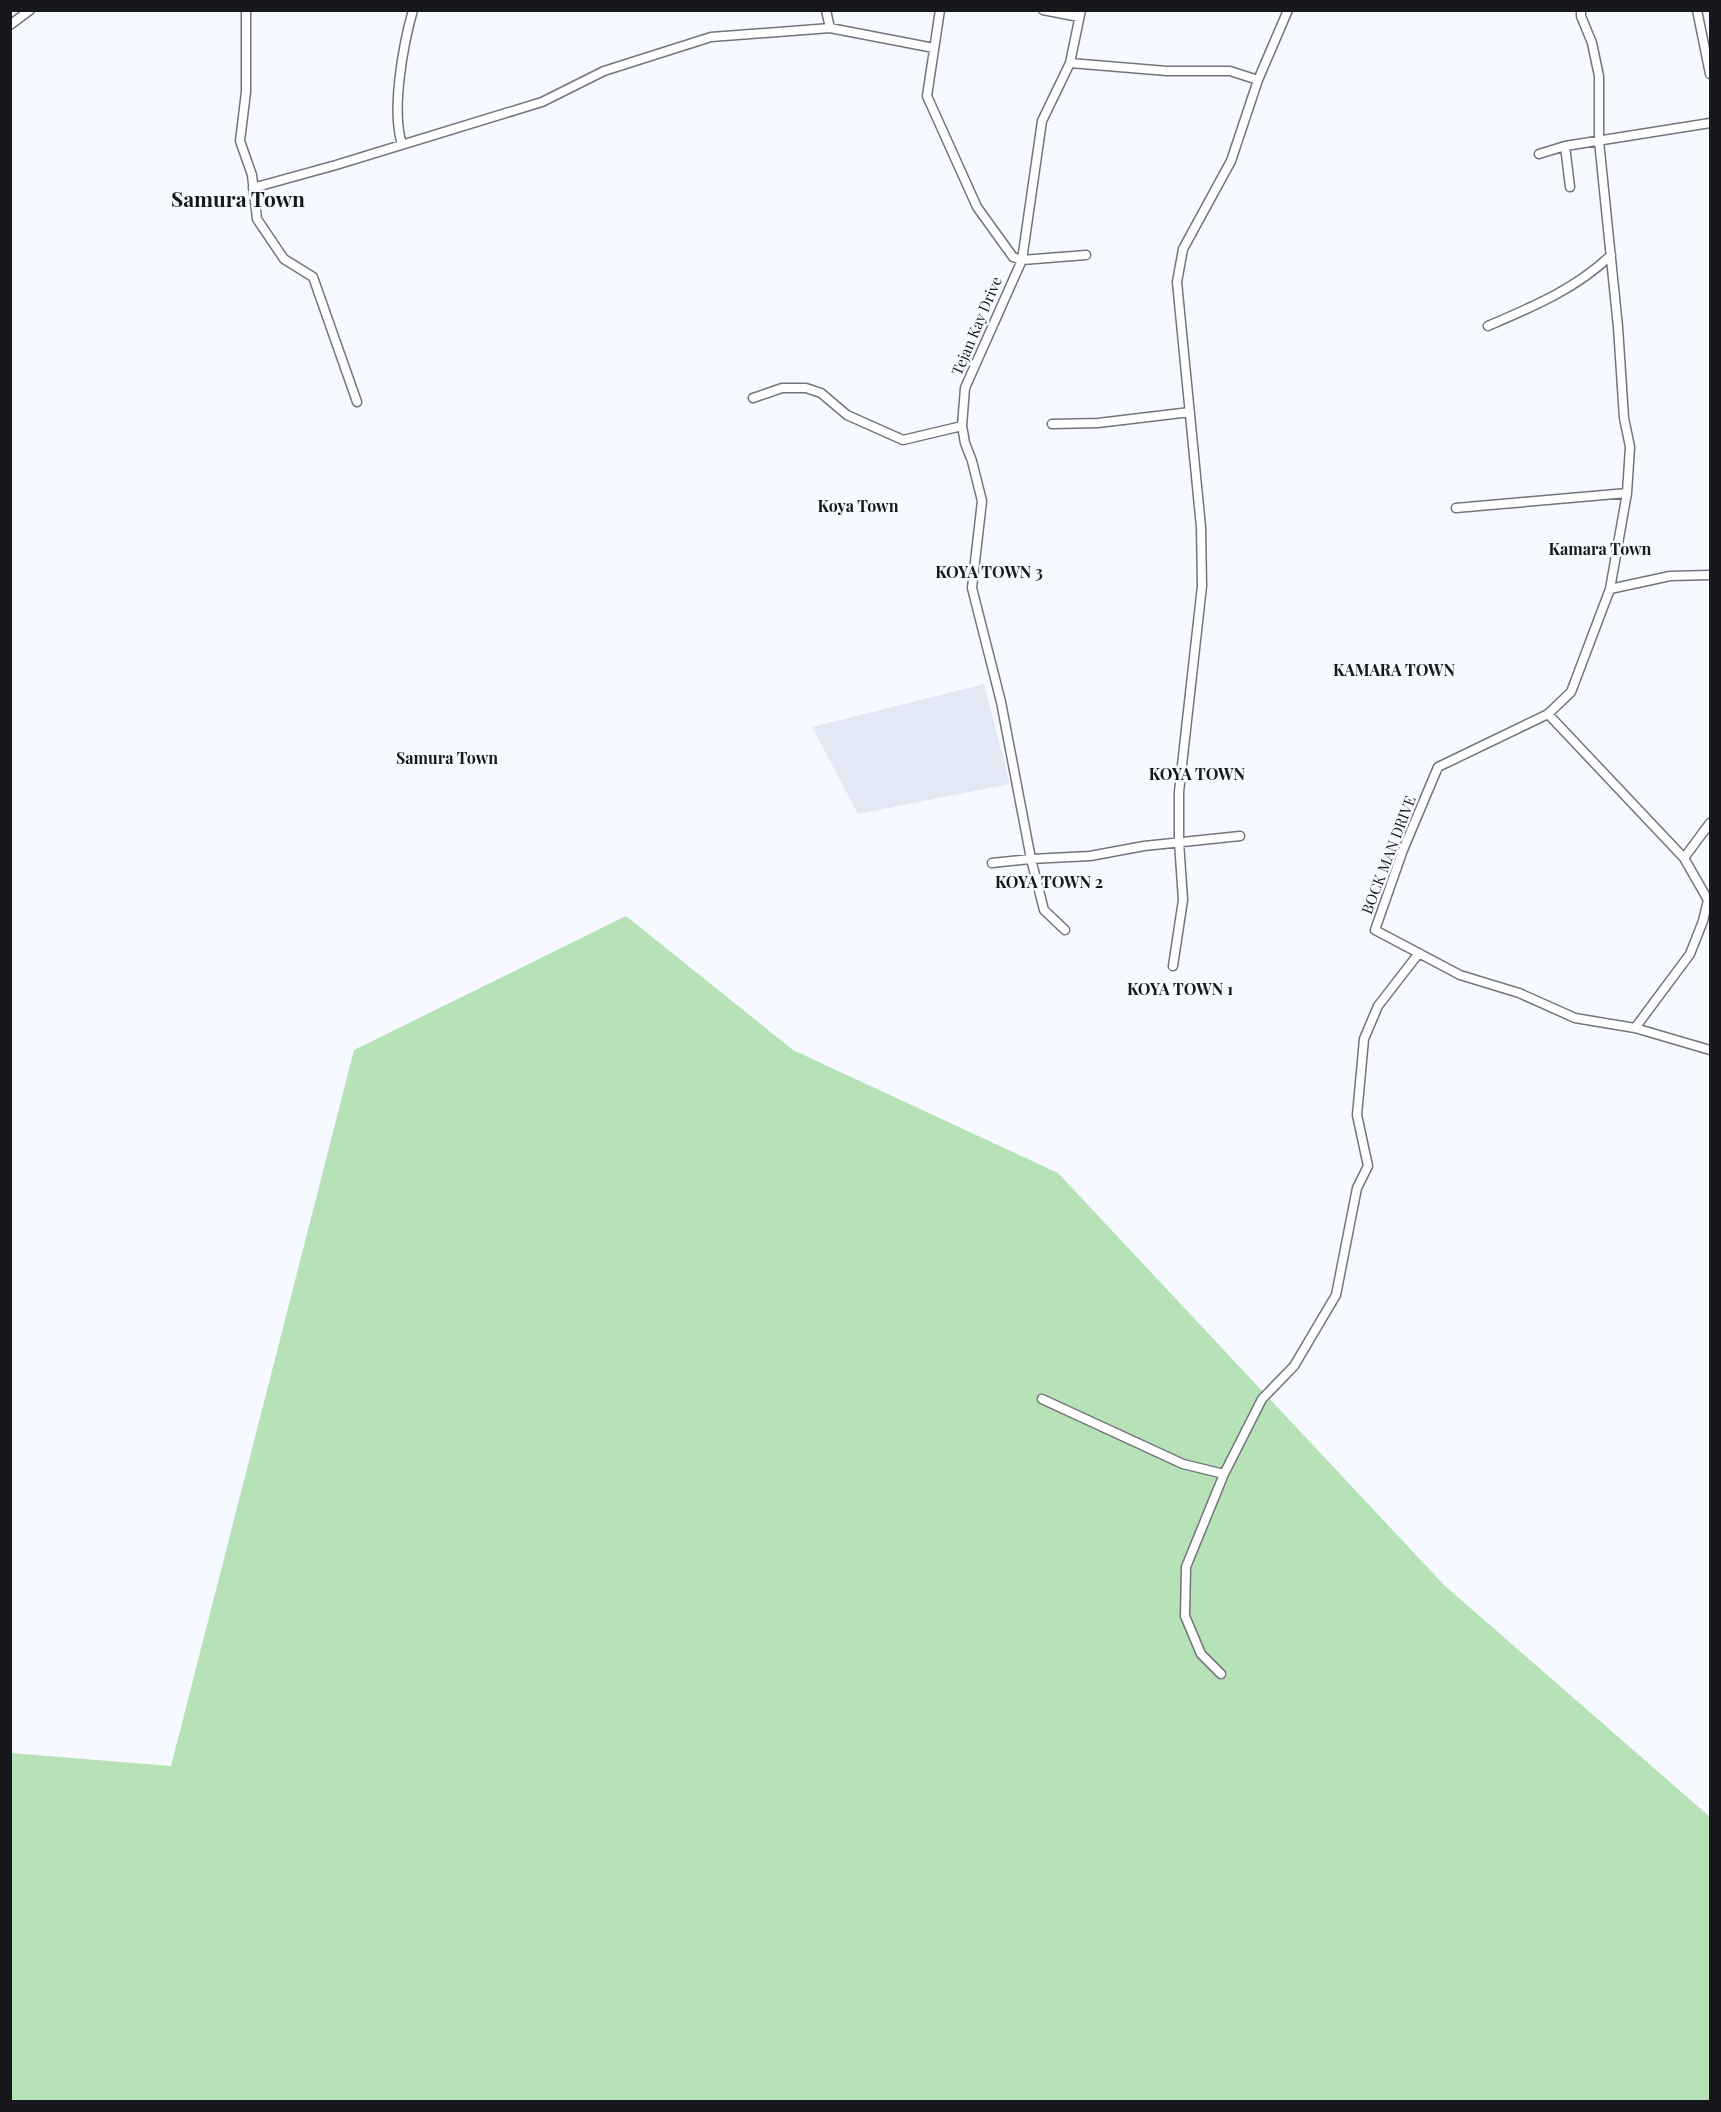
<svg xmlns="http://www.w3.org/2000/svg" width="1721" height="2112" viewBox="0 0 1721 2112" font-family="'Playfair Display',serif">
	<rect width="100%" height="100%" fill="#f6f9ff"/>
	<!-- built -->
	<path fill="#e3e9f4" d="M984,684l26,100 -152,30 -46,-87z"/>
	<!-- green -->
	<path fill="#b7e2b8" d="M626,916l167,134 265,123 387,413 265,231v284h-1699l-1,-348 161,13 183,-716z"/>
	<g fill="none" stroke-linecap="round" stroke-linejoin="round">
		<!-- street casing -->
		<g stroke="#72757c" stroke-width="11">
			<path id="street" d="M246,10v82l-6,49 12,34 5,44 27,40 29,18 44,125
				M826,10l4,18
				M940,10l-13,86 50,111 36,50 9,3 64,-5
				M1043,10l36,7
				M1581,10v6l11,27 7,33v65l19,186 6,91 6,29 -3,46 -17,96 -39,103 -23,22 -110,53 -35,83 -28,80 85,45 59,18 56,25 60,10 75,22
				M1697,10l13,64
				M10,25l20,-15
				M1070,63l97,8h63l28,9
				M402,144c-11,-33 1,-99 11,-134
				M1565,146l5,41
				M1539,154l26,-8 145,-23
				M253,188l83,-23 206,-63 62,-31 107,-34 119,-9 104,20
				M1488,326c44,-19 88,-37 123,-71
				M753,398l29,-10h24l15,5 26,22 56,25 59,-14
				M1052,424l46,-1 92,-11
				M1456,508l171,-15
				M1610,589l60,-13 40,-1
				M1548,714l136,144 24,42 -5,21 -13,33 -55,74
				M1684,858l26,-35
				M992,863l39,-4 59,-3 54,-10 96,-10
				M1065,930l-21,-20 -13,-51 -30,-157 -29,-114 10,-87 -10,-40 -7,-18 -3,-17 3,-38 57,-128 20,-139 28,-58 11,-53
				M1173,966l10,-66 -4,-58v-50l23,-206 -1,-59 -24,-245 6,-33 48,-88 27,-81 30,-70
				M1042,1399l141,65 41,10
				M1221,1674l-20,-20 -16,-38 1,-49 38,-93 38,-75 32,-33 42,-71 21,-107 11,-22 -11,-51 7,-76 14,-33 41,-53"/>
		</g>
		<!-- street -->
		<use href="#street" stroke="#fff" stroke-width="8"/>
	</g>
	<g text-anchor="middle" stroke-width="5" stroke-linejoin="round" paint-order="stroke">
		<!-- street labels -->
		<g font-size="15" fill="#17181b" stroke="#f6f9ff">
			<text transform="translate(977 326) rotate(-67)" y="5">Tejan Kay Drive</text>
			<text transform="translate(1389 855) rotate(-69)" y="5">BOCK MAN DRIVE</text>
		</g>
		<!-- neighbourhood labels -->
		<g font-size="16" font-weight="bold" fill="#17181b" stroke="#f6f9ff">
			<text x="858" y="512">Koya Town</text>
			<text x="1600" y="555">Kamara Town</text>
			<text x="989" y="578">KOYA TOWN 3</text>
			<text x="1394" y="676">KAMARA TOWN</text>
			<text x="447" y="764">Samura Town</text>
			<text x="1197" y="780">KOYA TOWN</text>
			<text x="1049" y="888">KOYA TOWN 2</text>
			<text x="1180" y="995">KOYA TOWN 1</text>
		</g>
		<!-- district labels -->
		<g font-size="21" font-weight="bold" fill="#17181b" stroke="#f6f9ff">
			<text x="238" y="207">Samura Town</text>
		</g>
	</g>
	<!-- border -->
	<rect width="1721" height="2112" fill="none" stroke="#17181b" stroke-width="24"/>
</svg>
